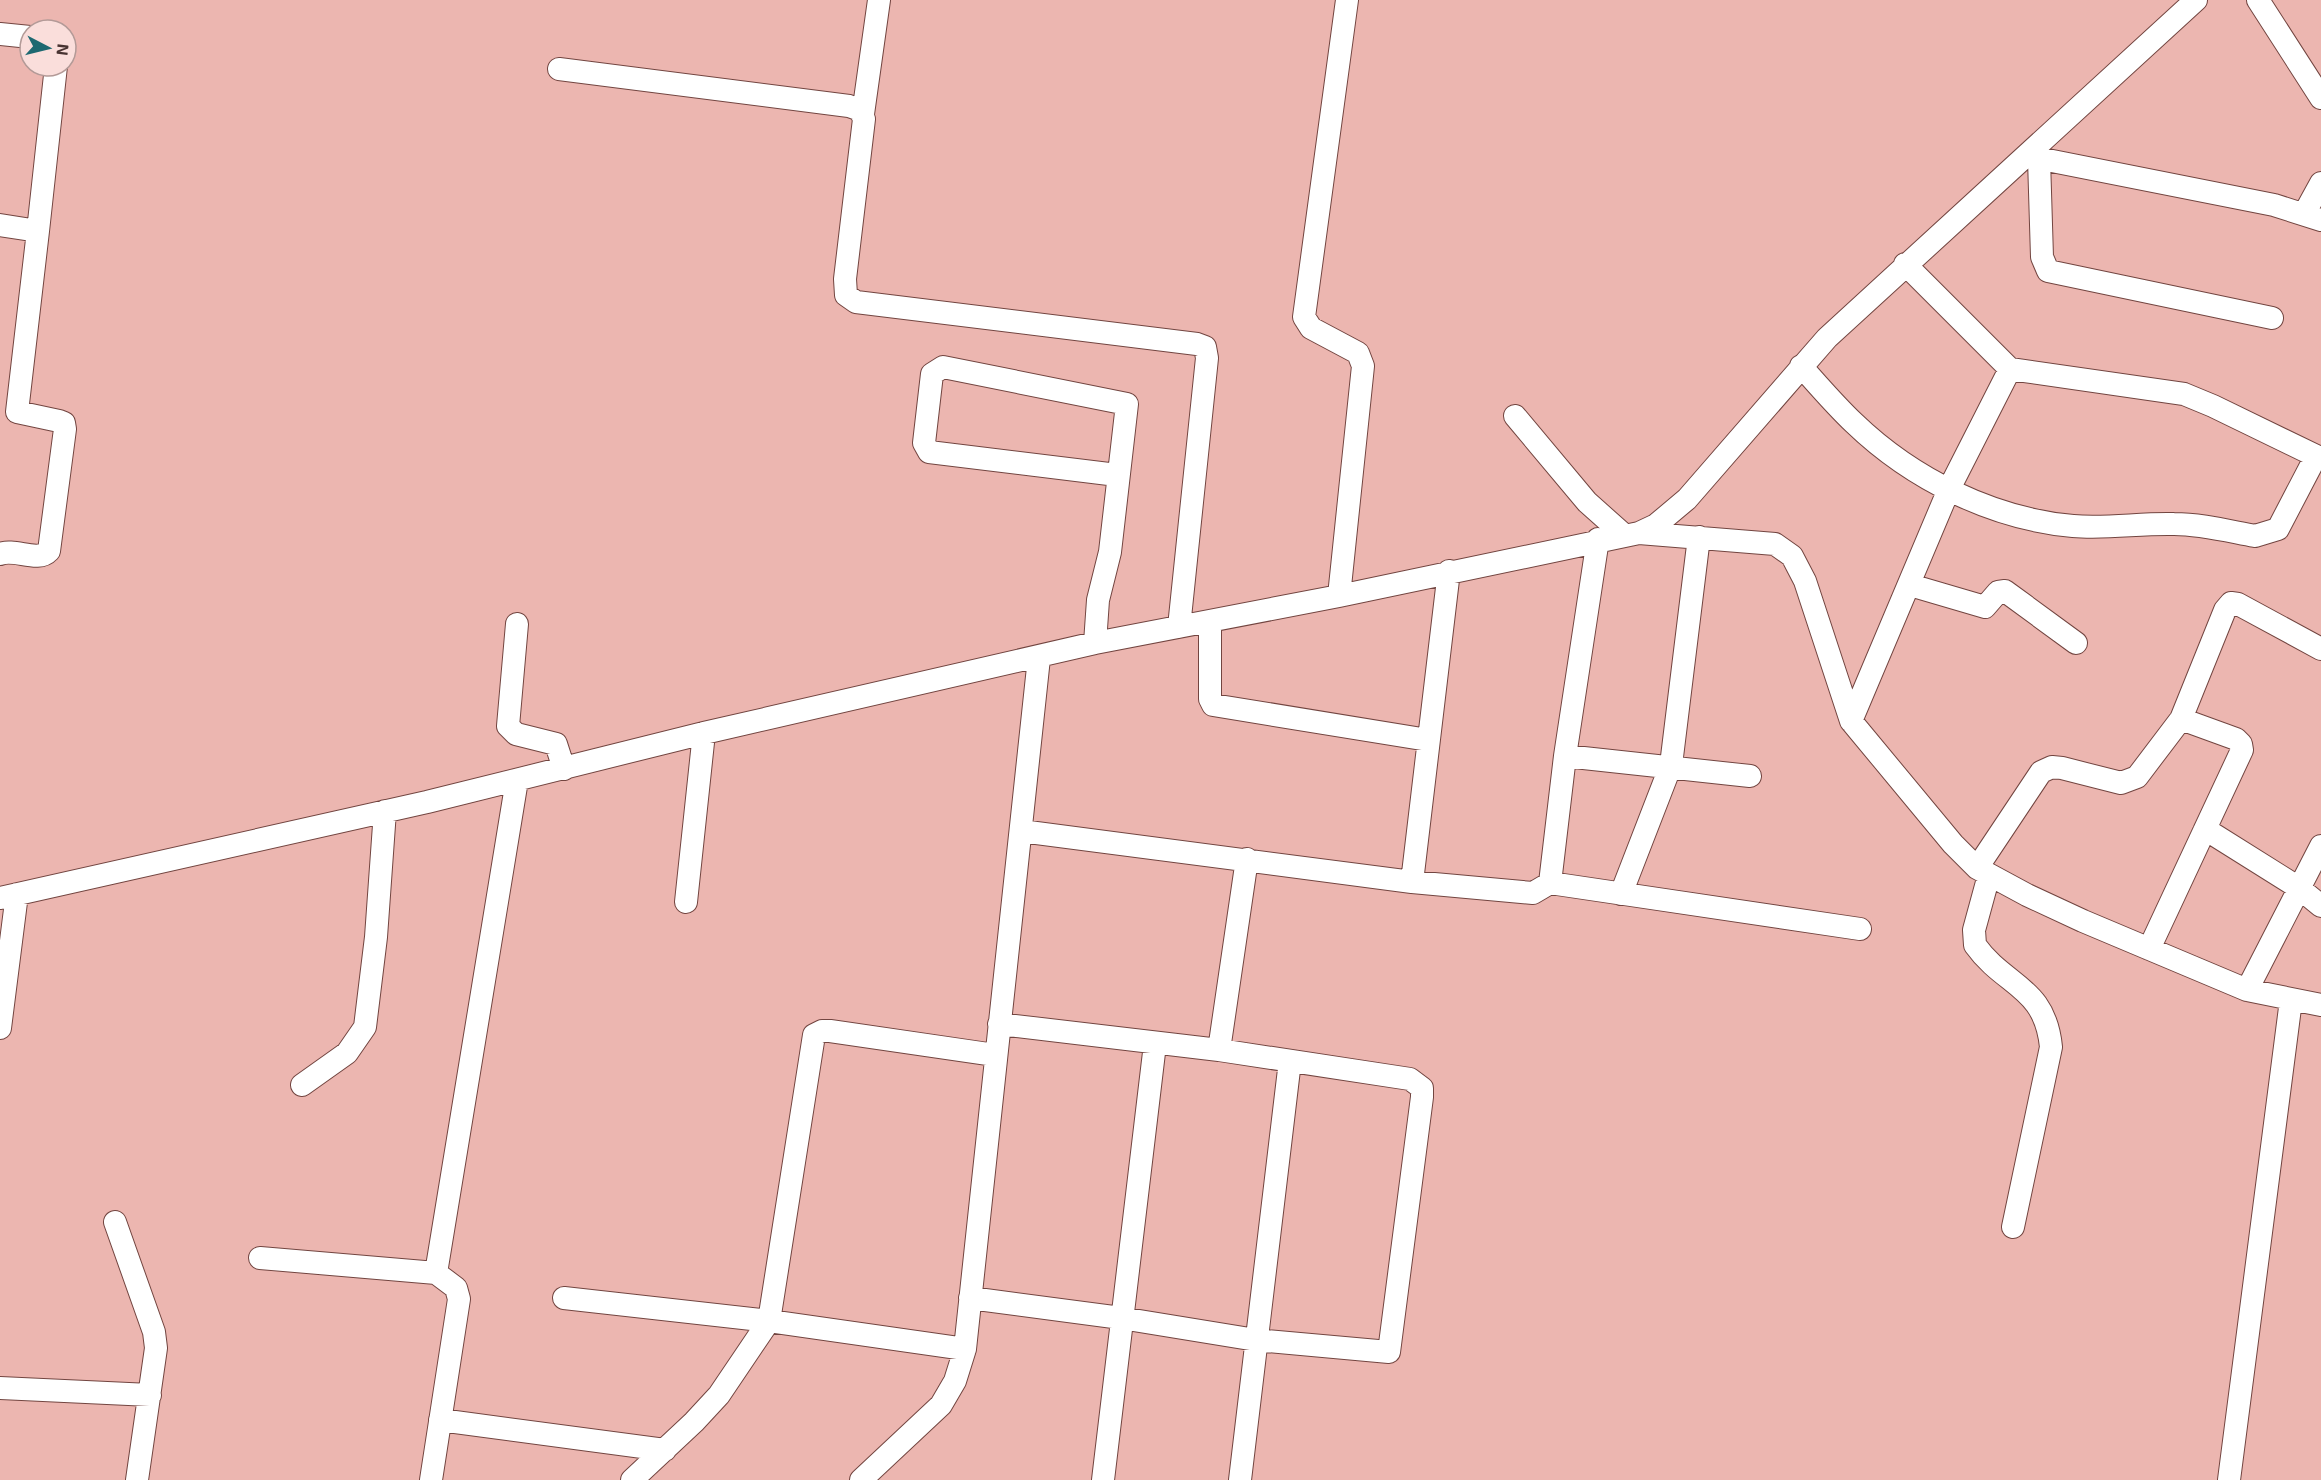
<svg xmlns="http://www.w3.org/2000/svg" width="2321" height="1480" viewBox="0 0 2321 1480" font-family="'Exo 2',sans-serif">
	<rect width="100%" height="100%" fill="#ecb6b0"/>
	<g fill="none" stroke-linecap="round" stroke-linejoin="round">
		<!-- minor casing -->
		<g stroke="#724540" stroke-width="24">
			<path id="minor" d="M2258,0l63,98
				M0,34l30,3
				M559,69l290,37 11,4 4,9 -19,160 1,16 10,7 341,42 8,3 2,11 -28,269
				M863,114l16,-114
				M2027,156l247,49 47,15
				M2039,159l3,98 6,14 224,47
				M2304,214l17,-31
				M0,225l38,6 -21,181 42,9 5,2 1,6 -16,122c-11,12 -34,-3 -49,3
				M38,231l18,-165
				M1905,264l105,105 174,25 29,12 103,50
				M1801,366c17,19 34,39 53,57 58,56 139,96 219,103 34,3 67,-3 101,-2 27,0 54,7 81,12l23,-7 38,-73 5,2
				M1515,416l72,86 37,33
				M1639,533l136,11 17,12 13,25 46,140 102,123 24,24 50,27 56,26 164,69 74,15
				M1910,585l75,22 13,-15 7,-1 71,52
				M1339,596l24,-230 -5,-13 -47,-25 -7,-11 43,-317
				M1210,621v78l3,6 215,35
				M517,624l-9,102 8,8 40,10 8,25
				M1095,643l3,-43 12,-48 17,-148 -184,-37 -11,7 -8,69 5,9 188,23
				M1851,721l98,-232 61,-120
				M1565,756l185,20
				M2205,829l94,59 22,18
				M1021,831l391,51 121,11 17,-10 310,46
				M1977,868l64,-96 11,-5 10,1 59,15 16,-6 44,-58 44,-109 6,-7 7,1 83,45
				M1989,875l-15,55 1,15c30,42 70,41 76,102l-38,180
				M1412,882l37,-311
				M1550,883l15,-127 33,-217
				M1621,894l50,-129 28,-228
				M0,898l427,-96 277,-69 391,-90 244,-47 300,-63 17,-8 31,-26 140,-161 369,-338
				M686,902l18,-169
				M2149,949l93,-199 -1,-6 -5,-5 -55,-20
				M2247,990l74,-144
				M0,1028l17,-134
				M1219,1050l28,-191
				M302,1085l45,-32 18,-26 11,-90 9,-126
				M115,1222l39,110 2,16 -19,132
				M260,1258l176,15 20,15 3,11 -28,181
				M436,1273l81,-493
				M564,1298l205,23 45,-286 8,-4h8l165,24
				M970,1298l151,20 135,22 133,12 33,-255v-9l-12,-9 -191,-29 -220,-26
				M0,1388l150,7
				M440,1420l225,30
				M632,1480l62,-58 25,-27 50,-74 196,28
				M861,1480l80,-75 14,-24 10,-32 74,-691
				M1103,1480l52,-436
				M1240,1480l50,-419
				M2229,1480l62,-480"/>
		</g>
		<!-- minor -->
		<use href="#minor" stroke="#fff" stroke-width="22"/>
	</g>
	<!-- north arrow -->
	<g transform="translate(48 48) rotate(97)"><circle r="28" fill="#fadedb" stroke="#b39a97" stroke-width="1.5"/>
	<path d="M0-4.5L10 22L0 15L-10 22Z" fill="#1e6971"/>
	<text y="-9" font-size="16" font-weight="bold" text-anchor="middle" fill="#483331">N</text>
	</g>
</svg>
